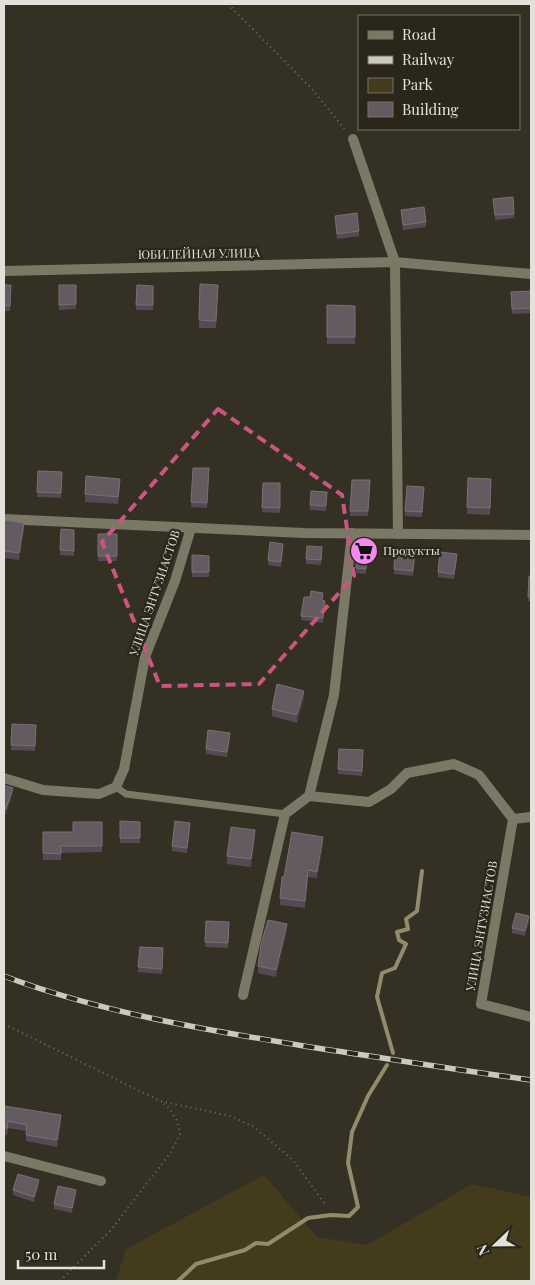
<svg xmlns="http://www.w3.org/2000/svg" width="535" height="1285" viewBox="0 0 535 1285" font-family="'Playfair Display',serif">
	<rect width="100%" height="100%" fill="#343124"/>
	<!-- green -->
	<path fill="#433b1c" d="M264,1175l53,62 50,8 105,-61 59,13v84h-415l10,-32z"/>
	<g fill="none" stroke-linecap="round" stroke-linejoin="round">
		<!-- stream -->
		<path stroke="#928b6c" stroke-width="4" d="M393,1053l-16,-56 5,-24 13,-5 11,-24 -7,-4 -2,-8 11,-3 -2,-10 11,-8 5,-40
			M178,1281l18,-17 49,-14 11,-7 12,1 40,-26 23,-3 18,1 9,-9 -10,-44 4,-31 16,-36 19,-31"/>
		<!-- path -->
		<path stroke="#726f64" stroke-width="2" stroke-dasharray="1 4" stroke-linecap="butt" d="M228,4l84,85 35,43
			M4,1024l156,77 70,15 24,11 39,33 31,43
			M4,1280l1,1
			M60,1281l51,-51 60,-78 9,-18 -3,-13 -7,-12 -8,-7"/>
		<!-- service -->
		<path stroke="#7c7866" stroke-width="7" d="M116,787l10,7 159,20"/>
		<!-- minor -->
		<path stroke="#7c7866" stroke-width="10" d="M353,139l42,123 3,272
			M4,271l391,-9 136,12
			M4,778l39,12 56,4 17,-7 8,-18 21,-112 30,-76 16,-53
			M309,796l60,6 22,-13 16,-16 47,-9 25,11 34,44
			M531,817l-18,2 -32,185 50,13
			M243,995l42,-181 24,-18 25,-101 18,-162
			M4,1156l97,25"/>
		<!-- tertiary -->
		<path stroke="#7c7866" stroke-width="10" d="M4,519l300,14 227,2"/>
		<!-- rail casing -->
		<g stroke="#cac8bf" stroke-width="5.5">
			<path id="rail" d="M4,976c98,37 203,54 306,71 74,11 147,23 221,33"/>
		</g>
		<!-- rail -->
		<use href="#rail" stroke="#2a271a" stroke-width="4" stroke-dasharray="11" stroke-linecap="butt"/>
	</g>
	<!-- wall -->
	<path fill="#554a53" d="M493,199l21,15v4l-19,2z
		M401,210l25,12v5l-23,3z
		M335,216l24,15v5l-22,3z
		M4,285h7l-1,26h-6z
		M59,285h17v24l-17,1z
		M137,285l16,1v24h-17z
		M218,285l-2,43h-17v-8z
		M531,291v22l-19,1 -1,-22z
		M327,305l28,1v38h-28z
		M193,468h16l-2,40 -16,-1z
		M38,471l24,1 -1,26 -24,-1z
		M468,478l23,1 -1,36 -23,-1z
		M352,480h18l-2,36h-18z
		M263,483h17v30l-18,-1z
		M120,486l-2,18 -33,-2v-8z
		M424,487l-2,30 -17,-1v-5z
		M311,491l16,1 -1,19 -16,-1z
		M4,520l20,10 -5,30 -15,-2z
		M61,529l13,1v26l-14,-1z
		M98,534h19v27h-19z
		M357,543l11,6 -2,25 -10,-1z
		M283,549l-2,18 -13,-2v-5z
		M322,552l-1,13 -15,-1v-5z
		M192,555l17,1v21h-17z
		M415,556l-2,20 -19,-2v-5z
		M457,559l-3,20 -16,-2v-5z
		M529,576h2v26l-3,-1z
		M323,600l2,5 -2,18 -22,-3v-4z
		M304,699l-7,24 -25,-7v-7z
		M12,724l24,1 -1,26 -24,-1z
		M230,738l-3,19 -21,-3v-5z
		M339,749l24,1 -1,26 -24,-2z
		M4,785l9,8 -7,21h-2z
		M120,821l20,1v21h-20z
		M102,822v30l-41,1v7h-18v-28h30z
		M190,828l-3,25 -15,-2v-5z
		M255,837l-4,30 -24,-3v-8z
		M323,844l-6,34 -9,-1 -3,31 -25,-3v-7l4,-21z
		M206,921l23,1 -1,26 -23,-1z
		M529,921l-4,15 -13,-3v-5z
		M287,931l-11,46 -18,-4v-7z
		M140,947l23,1 -1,26 -24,-2z
		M4,1106l57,16 -4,25 -31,-6v-10l-18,-3 -1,7 -3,-1z
		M39,1185l-5,17 -21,-7v-5z
		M76,1195l-4,18 -18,-4v-5z"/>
	<!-- shaded-wall -->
	<path fill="#41393a" d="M24,523v7l-5,30v-7z
		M304,691v8l-7,24v-8z
		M13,788v5l-7,21v-5z
		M255,830v7l-4,30v-8z
		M323,837v7l-6,34v-6z
		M308,870v7l-3,31v-7z
		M529,916v5l-4,15v-5z
		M287,924v7l-11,46v-7z
		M61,1115v7l-4,25v-7z
		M39,1180v5l-5,17v-5z
		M76,1190v5l-4,18v-5z"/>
	<!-- building -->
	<path fill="#645b61" stroke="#787074" d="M513,197l1,17 -19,1 -2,-16z
		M424,207l2,15 -23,3 -2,-15z
		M357,213l2,18 -22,3 -2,-18z
		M200,284l18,1 -2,36 -17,-1z
		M4,285h7l-1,21h-6z
		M59,285h17v19l-17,1z
		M137,285l16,1v19h-17z
		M531,291v17l-19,1 -1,-17z
		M327,305l28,1v31h-28z
		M193,468h16l-2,35 -16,-1z
		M38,471l24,1 -1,21 -24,-1z
		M86,476l34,3 -2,18 -33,-3z
		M468,478l23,1 -1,29 -23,-1z
		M352,480h18l-2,31h-18z
		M263,483h17v25l-18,-1z
		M407,486l17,1 -2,25 -17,-1z
		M311,491l16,1 -1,14 -16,-1z
		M4,520l20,3 -5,30 -15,-2z
		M61,529l13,1v21l-14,-1z
		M98,534h19v22h-19z
		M270,542l13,2 -2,18 -13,-2z
		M357,543l11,1 -2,25 -10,-1z
		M307,546l15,1 -1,13 -15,-1z
		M395,549l20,2 -2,20 -19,-2z
		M440,552l17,2 -3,20 -16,-2z
		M192,555l17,1v16h-17z
		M529,576h2v21h-3z
		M311,591l12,2 -1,7 3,1 -2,17 -22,-2 3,-19h6z
		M277,684l27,7 -7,24 -25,-6z
		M12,724l24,1 -1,21 -24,-1z
		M208,730l22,3 -3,19 -21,-3z
		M339,749l24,1 -1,21 -24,-2z
		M4,785l9,3 -7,21h-2z
		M120,821l20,1v16h-20z
		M175,821l15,2 -3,25 -15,-2z
		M73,822h29v24h-41v8l-18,-1v-21h30z
		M231,827l24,3 -4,29 -24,-3z
		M292,832l31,5 -6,35 -9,-2 -3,31 -25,-3 2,-21h2z
		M516,913l13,3 -4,15 -13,-3z
		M268,920l19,4 -11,46 -18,-4 3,-22z
		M206,921l23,1 -1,21 -23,-1z
		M140,947l23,1 -1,21 -24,-2z
		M4,1106l57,9 -4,25 -31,-5 1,-10 -19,-4 -1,7h-3z
		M18,1174l21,6 -5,17 -21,-7z
		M58,1186l18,4 -4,18 -18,-4z"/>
	<!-- marked area -->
	<path fill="none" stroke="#cc5481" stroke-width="4" stroke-dasharray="10 6" stroke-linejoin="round" d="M218,409l124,86 12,81 -95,108 -99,2 -58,-144z"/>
	<!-- icons -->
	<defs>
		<g id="supermarket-disc" transform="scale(1.4375)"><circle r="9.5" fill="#f489f0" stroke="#2a271a"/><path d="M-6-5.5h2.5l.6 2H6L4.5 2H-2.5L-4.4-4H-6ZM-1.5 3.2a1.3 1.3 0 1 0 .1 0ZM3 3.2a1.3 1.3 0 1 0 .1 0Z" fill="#111"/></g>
	</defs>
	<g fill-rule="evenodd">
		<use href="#supermarket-disc" x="364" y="551"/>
	</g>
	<g text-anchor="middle" stroke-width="4.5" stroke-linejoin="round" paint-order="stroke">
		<!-- street labels -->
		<g font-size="12" fill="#e3e1d9" stroke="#2a271a">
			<text transform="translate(199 254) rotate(-1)" y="4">ЮБИЛЕЙНАЯ УЛИЦА</text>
			<text transform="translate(155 593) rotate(-71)" y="4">УЛИЦА ЭНТУЗИАСТОВ</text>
			<text transform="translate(482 926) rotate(-80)" y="4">УЛИЦА ЭНТУЗИАСТОВ</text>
		</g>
		<!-- poi labels -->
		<g font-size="12" fill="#e3e1d9" stroke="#2a271a" text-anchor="start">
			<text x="383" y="555">Продукты</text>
		</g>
	</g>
	<!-- border -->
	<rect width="535" height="1285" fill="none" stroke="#e3e1d9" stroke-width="10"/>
	<!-- legend -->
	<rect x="358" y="15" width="162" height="115" fill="#2a271a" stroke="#747166"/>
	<rect x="368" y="31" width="25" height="8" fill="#7c7866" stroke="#747166"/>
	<text x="402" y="40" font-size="15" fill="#e3e1d9">Road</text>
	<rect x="368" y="56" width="25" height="8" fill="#cac8bf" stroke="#747166"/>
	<text x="402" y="65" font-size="15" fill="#e3e1d9">Railway</text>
	<rect x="368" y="78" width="25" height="15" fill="#433b1c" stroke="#747166"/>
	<text x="402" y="90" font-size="15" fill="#e3e1d9">Park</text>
	<rect x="368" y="102" width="25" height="15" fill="#645b61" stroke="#747166"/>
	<text x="402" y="115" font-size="15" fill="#e3e1d9">Building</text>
	<!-- north arrow -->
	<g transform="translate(495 1245) rotate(248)" stroke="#2a271a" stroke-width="4" paint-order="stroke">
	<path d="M0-4L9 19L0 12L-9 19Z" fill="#e3e1d9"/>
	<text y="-8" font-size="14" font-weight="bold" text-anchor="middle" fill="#e3e1d9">N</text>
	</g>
	<!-- scale -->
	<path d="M18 1260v8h86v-8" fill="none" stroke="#e3e1d9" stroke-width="2.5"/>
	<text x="25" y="1260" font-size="15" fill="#e3e1d9" stroke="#2a271a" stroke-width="4" paint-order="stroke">50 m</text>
</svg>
